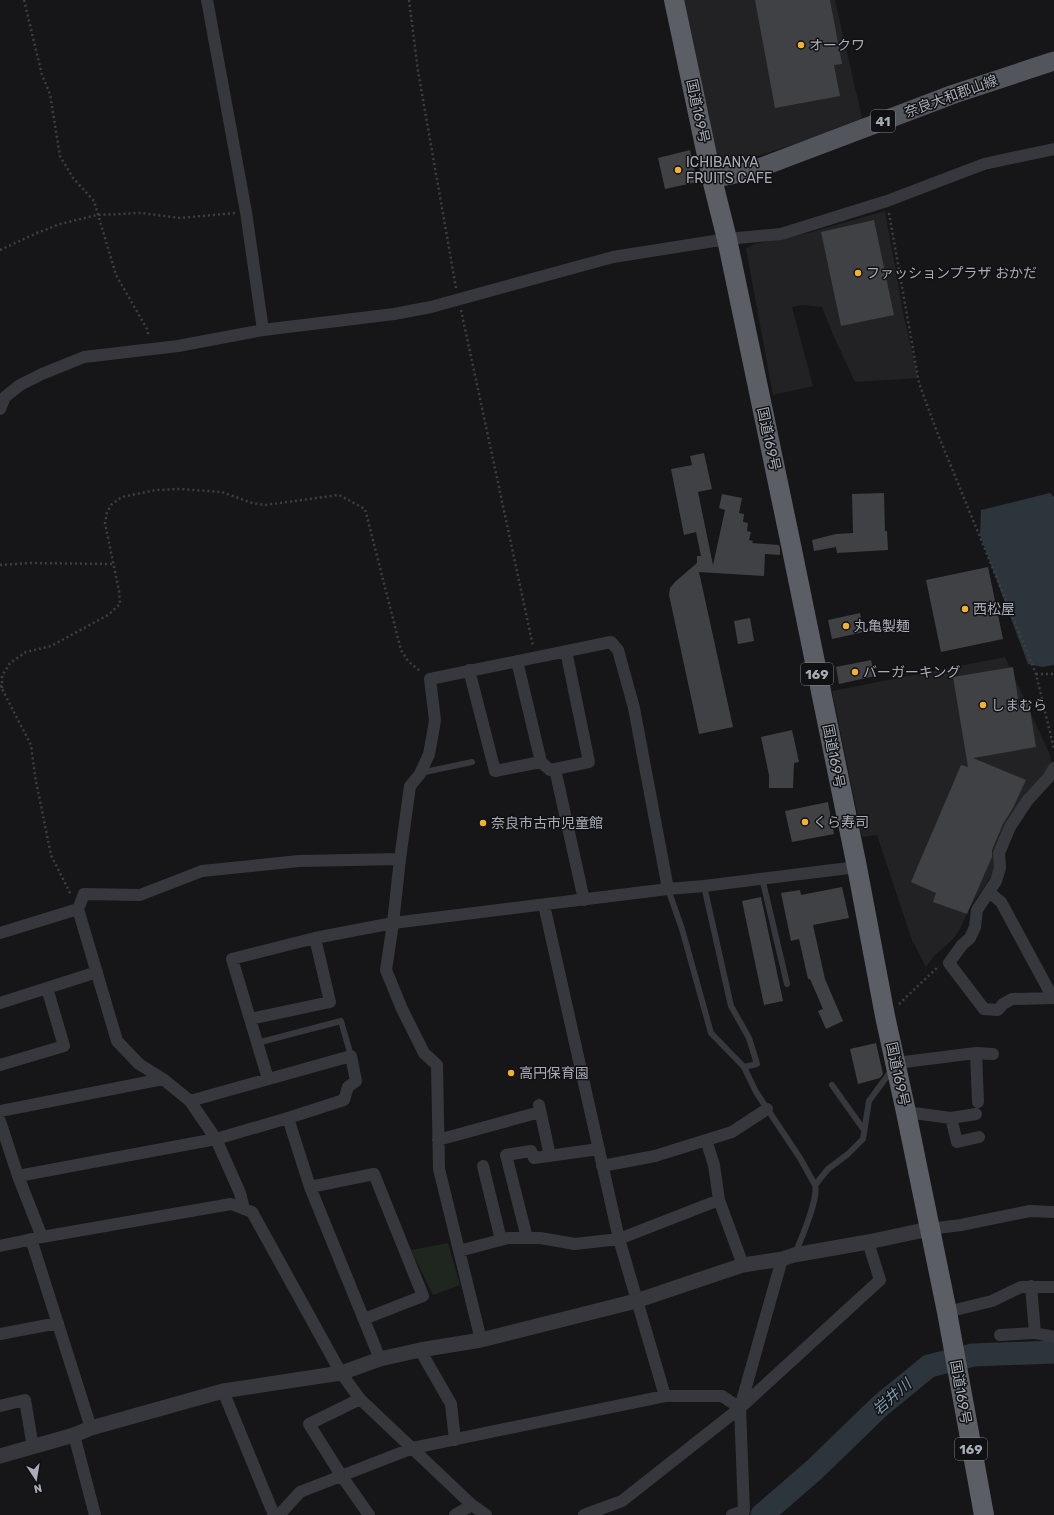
<svg xmlns="http://www.w3.org/2000/svg" width="1054" height="1515" viewBox="0 0 1054 1515" font-family="Rubik,'Noto Sans JP',sans-serif">
	<rect width="100%" height="100%" fill="#161618"/>
	<!-- built -->
	<path fill="#222225" d="M683,0h152l28,122 -134,43 -10,-5 -5,-5z
		M885,211l19,106 14,61 -63,4 -21,-45 -12,-30 -20,-2 -10,2 21,79 -40,9 -27,-146 8,-5 58,-12z
		M1005,657l45,98 1,8 -15,22 -42,86 -8,13 -16,23 -10,22 -7,10 -19,17 -8,11 -14,-27 -35,-105 -15,2 -30,-146z"/>
	<!-- green -->
	<path fill="#1e261f" d="M448,1243l12,42 -27,10 -22,-45z"/>
	<!-- water -->
	<path fill="#2c353c" d="M1050,493l4,4v168l-12,2 -14,-3 -48,-129 1,-25z"/>
	<g fill="none" stroke-linecap="round" stroke-linejoin="round">
		<!-- river -->
		<path stroke="#2c353c" stroke-width="23" d="M762,1515l52,-45 66,-64 49,-40 44,-11 81,-3"/>
	</g>
	<!-- building -->
	<path fill="#404145" d="M755,0h75l12,64 -8,1 6,31 -65,12z
		M690,150l7,32 -32,7 -7,-31z
		M874,220l20,95 -53,11 -20,-94z
		M704,453l8,36 -14,3 15,73 12,-55 -6,-2 3,-14 20,4 -3,15 5,1 -1,8 5,1 -1,8 4,1 -2,8 4,1 -1,2 27,2 1,3v7l-15,-1 -1,22 -65,-4 34,155 -34,7 -30,-139 1,-7 5,-6 22,-19v-7h4l-5,-24 -12,3 -13,-66 21,-4 -2,-9z
		M884,493l1,38h2l1,19 -51,3 -1,-6 -22,4 -2,-11 24,-6 17,-1 -1,-39z
		M988,567l15,72 -62,13 -15,-72z
		M860,613l4,19 -32,7 -4,-19z
		M750,618l4,23 -16,3 -4,-23z
		M871,660l4,16 -36,8 -3,-17z
		M1013,667l6,37 10,-1 7,44 -63,11 53,22 -13,28 -10,16 -11,26v7l-25,57 -34,-12 3,-9 -25,-11 50,-117 7,2 -15,-90z
		M792,730l7,32 -5,1 -1,25h-24v-13l-8,-38z
		M828,802l6,32 -42,8 -7,-31z
		M842,887l7,31 -36,7 12,54 18,42 -17,8 -8,-18 5,-2 -13,-30h-2l-9,-40 -8,2 -10,-48 19,-3 1,5z
		M761,897l22,104 -19,4 -22,-104z
		M876,1043l7,31 -3,4 -22,6 -8,-35z"/>
	<g fill="none" stroke-linecap="round" stroke-linejoin="round">
		<!-- path -->
		<path stroke="#3d3f44" stroke-width="2.5" stroke-dasharray="2 3" stroke-linecap="butt" d="M24,0l18,75 8,19 10,62 13,22 21,23 22,74 31,54 2,8
			M409,0l9,71 38,217
			M889,213l30,170 18,49 99,242 18,75
			M0,250l37,-17 23,-9 37,-9 44,-2 39,5 55,-5
			M461,310l72,336
			M0,565l30,-2 83,1
			M1036,674h18
			M0,685l31,60 4,31 16,79 20,40
			M2,688v-12l8,-13 16,-11 25,-6 57,-31 12,-11 -1,-13 -14,-68 2,-11 5,-8 10,-7 34,-7 24,-1 42,3 30,11 13,2 74,-10 26,14 36,141 7,11 13,11
			M899,1004l40,-38"/>
		<!-- service -->
		<path stroke="#37383d" stroke-width="6" d="M420,773l52,-11
			M762,878l25,106
			M704,886l27,120 18,32 8,26 -13,3
			M668,889l14,40 29,104 33,34 12,25 44,66 15,27
			M257,1043l84,-22 10,35
			M832,1085l32,45
			M795,1254c6,-15 24,-55 20,-69l13,-16 20,-15 15,-15 6,-38 22,-30"/>
		<!-- minor -->
		<path stroke="#37383d" stroke-width="12" d="M207,0l39,212 17,118
			M0,409l5,-12 15,-12 22,-11 42,-17 94,-11 85,-16 131,-16 37,-7 182,-50 114,-18 54,-5 106,-33 97,-37 70,-15
			M517,661l24,101
			M469,670l26,101 46,-9 9,8 39,-8 -23,-111
			M1054,768l-6,10 -21,23 -17,26 -11,26 1,15 -4,13 -19,29 -2,17 -5,11 -8,7 -13,18 35,46 14,1 5,-6 9,-5 42,-1
			M555,769l29,131
			M400,859l10,-73 10,-12 9,-20 3,-16 3,-18 -5,-41 181,-37 7,8 16,58 34,181
			M989,892l12,10 52,96
			M544,905l75,334 46,157
			M78,909l39,132 22,23 24,15 27,22 26,38 24,54 4,16
			M0,933l78,-24 6,-15 56,1 62,-24 97,-10 101,-2 -7,64 275,-34 36,-3 153,-19
			M315,938l15,64 -80,17 -18,-60 83,-21 78,-15 -7,47 16,39 22,44 13,12 2,104 42,171
			M0,1003l97,-31
			M250,1019l18,60
			M976,1053l2,49
			M896,1063l80,-10 17,1
			M0,1065l64,-19 -17,-58
			M190,1101l161,-45 5,25 -8,6 -4,13 -56,18 22,69 70,172
			M539,1105l11,51
			M0,1111l163,-32
			M906,1112l45,6 25,-4
			M951,1118l6,24 22,-5
			M0,1121l18,55 24,61
			M438,1140l102,-28
			M706,1140l8,25 5,35 24,65
			M483,1166l18,74
			M602,1166l53,-10 77,-24 35,-23
			M18,1176l198,-37 72,-21
			M310,1187l64,-13 49,122 -59,23
			M929,1229l32,-4 69,-14 24,1
			M527,1238l-21,-83 25,-4 3,7 65,-9
			M31,1239l60,189
			M0,1246l42,-9 189,-33 21,8 89,161 19,26 112,106 14,10
			M459,1251l49,-13h32l35,6 44,-5 100,-39
			M1031,1286l4,47 19,4
			M947,1312l45,-11 29,-14h33
			M0,1334l58,-11
			M1000,1335l35,-2
			M420,1350l31,54 4,36
			M223,1391l51,124
			M360,1399l-51,25 32,51 28,40
			M0,1406l25,-6 8,47
			M74,1435l21,80
			M744,1511l-4,-103 42,-149
			M279,1515l21,-23 113,-44 252,-52h57l18,12
			M455,1515l17,-10
			M584,1515l38,-14 118,-93 140,-128 -12,-38
			M732,1515l12,-4"/>
		<!-- tertiary -->
		<path stroke="#37383d" stroke-width="15" d="M0,1456l74,-21 17,-7 132,-37 118,-18 39,-14 40,-9 61,-10 155,-39 107,-36 39,-6 12,-4 74,-13 61,-13"/>
		<!-- primary -->
		<path stroke="#53555c" stroke-width="19" d="M712,179l42,-9 200,-76 100,-33"/>
		<!-- trunk -->
		<path stroke="#5b5e65" stroke-width="20" d="M674,0l38,179 15,60 64,306 66,322 28,149 21,96 41,200 37,203"/>
	</g>
	<!-- markers -->
	<g fill="#f2b134" stroke="#111113" stroke-width="1.5">
		<circle cx="801" cy="45" r="4"/>
		<circle cx="678" cy="170" r="4"/>
		<circle cx="858" cy="273" r="4"/>
		<circle cx="965" cy="609" r="4"/>
		<circle cx="846" cy="626" r="4"/>
		<circle cx="855" cy="672" r="4"/>
		<circle cx="983" cy="705" r="4"/>
		<circle cx="805" cy="822" r="4"/>
		<circle cx="483" cy="823" r="4"/>
		<circle cx="511" cy="1073" r="4"/>
	</g>
	<g text-anchor="middle" stroke-width="3" stroke-linejoin="round" paint-order="stroke">
		<!-- shield labels -->
		<g fill="#111113" stroke="#7b7e86" stroke-width="1">
			<rect x="871" y="110" width="24" height="22" rx="3"/>
			<rect x="801" y="663" width="32" height="22" rx="3"/>
			<rect x="955" y="1438" width="32" height="22" rx="3"/>
		</g>
		<g font-size="13" font-weight="bold" fill="#a8adb8">
			<text x="883" y="126">41</text>
			<text x="817" y="679">169</text>
			<text x="971" y="1454">169</text>
		</g>
		<!-- poi labels -->
		<g font-size="14" fill="#a8adb8" stroke="#111113" text-anchor="start">
			<text x="809" y="50">オークワ</text>
			<text x="686" y="167">ICHIBANYA<tspan x="686" dy="16">FRUITS CAFE</tspan></text>
			<text x="866" y="278">ファッションプラザ おかだ</text>
			<text x="973" y="614">西松屋</text>
			<text x="854" y="631">丸亀製麺</text>
			<text x="863" y="677">バーガーキング</text>
			<text x="991" y="710">しまむら</text>
			<text x="813" y="827">くら寿司</text>
			<text x="491" y="828">奈良市古市児童館</text>
			<text x="519" y="1078">高円保育園</text>
		</g>
		<!-- street labels -->
		<g font-size="14" fill="#a8adb8" stroke="#111113">
			<text transform="translate(951 96) rotate(-20)" y="5">奈良大和郡山線</text>
			<text transform="translate(698 111) rotate(78)" y="5">国道169号</text>
			<text transform="translate(769 439) rotate(78)" y="5">国道169号</text>
			<text transform="translate(834 756) rotate(79)" y="5">国道169号</text>
			<text transform="translate(898 1074) rotate(78)" y="5">国道169号</text>
			<text transform="translate(961 1392) rotate(80)" y="5">国道169号</text>
		</g>
		<!-- water labels -->
		<g font-size="15" font-style="italic" fill="#7f9bb3" stroke="#111113">
			<text transform="translate(892 1397) rotate(-41)" y="5">岩井川</text>
		</g>
	</g>
	<!-- north arrow -->
	<g transform="translate(36 1479) rotate(168)" stroke="#111113" stroke-width="3" paint-order="stroke">
	<path d="M0-3L7 15L0 10L-7 15Z" fill="#a8adb8"/>
	<text y="-6" font-size="11" font-weight="bold" text-anchor="middle" fill="#a8adb8">N</text>
	</g>
</svg>
